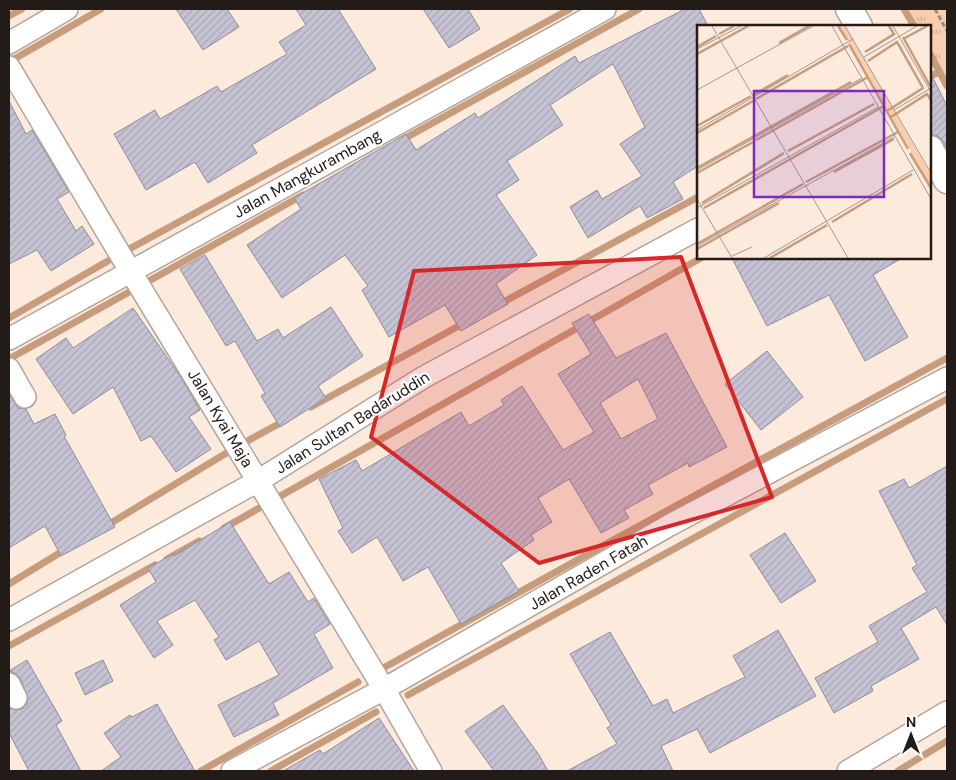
<svg xmlns="http://www.w3.org/2000/svg" width="956" height="780" viewBox="0 0 956 780" font-family="'DM Sans',sans-serif">
	<defs>
		<pattern id="park-tufts" width="24" height="20" patternUnits="userSpaceOnUse" patternTransform="scale(1.25)"><rect width="24" height="20" fill="#f9ceaf"/><path d="M3 7l-1-3M5 7V3M7 7l1-3M15 17l-1-3M17 17v-4M19 17l1-3" fill="none" stroke="#d5b096"/></pattern>
		<pattern id="building-hatch" width="6" height="6" patternUnits="userSpaceOnUse" patternTransform="scale(1.25)"><rect width="6" height="6" fill="#c5c2d4"/><path d="M-1 1l2-2M0 6l6-6M5 7l2-2" fill="none" stroke="#a9a6b5"/></pattern>
	</defs>
	<rect width="100%" height="100%" fill="#fceadd"/>
	<!-- park -->
	<path fill="url(#park-tufts)" d="M908,9h39v69l-17,-30v-22h-12z"/>
	<g fill="none" stroke-linecap="round" stroke-linejoin="round">
		<!-- stream -->
		<path stroke="#c79c7d" stroke-width="7" d="M904,9l10,17
			M9,16l13,-7
			M930,54l17,32
			M9,62l92,-53
			M930,76l10,-4
			M930,127l17,-10
			M400,141l239,-132
			M498,305l200,-108
			M9,318l111,-64 450,-245
			M9,359l294,-164
			M311,407l155,-85
			M106,526l132,-80 48,-26
			M224,528l477,-270
			M167,559l32,-18
			M9,584l57,-35
			M9,646l146,-81
			M385,667l221,-123 341,-186
			M408,695l539,-296
			M201,771l157,-89
			M271,771l105,-59
			M898,771l49,-30"/>
	</g>
	<!-- building -->
	<path fill="url(#building-hatch)" stroke="#8f8c9d" fill-rule="evenodd" d="M176,9h51l12,18 -36,23z
		M296,9h42l38,60 -124,76 5,8 -49,30 -13,-21 -49,28 -32,-56 41,-24 5,9 57,-33 4,6 66,-38 -8,-12 27,-17z
		M423,9h45l12,20 -31,19z
		M685,9h14l9,17h-10v140l-25,16 10,17 -36,19 -7,-12 -52,32 -18,-31 27,-17 5,9 40,-23 -22,-32 25,-17 -32,-63 -63,41 13,20 -56,36 12,19 -23,15 41,60 -41,29 12,20 -47,27 -16,-26 -56,32 -27,-47 6,-4 -23,-31 -63,43 -35,-53 54,-36 -7,-11 112,-64 10,16 59,-37 3,5 97,-62 4,7z
		M930,72l17,34v43l-4,-8 -5,-5 -6,-1 -2,-5z
		M9,101l17,33 6,-4 37,62 -12,7 19,32 6,-5 12,18 -43,27 -14,-21 -28,14z
		M205,255l52,86 21,-12 5,9 48,-31 32,49 -45,30 8,12 -46,29 -19,-31 4,-3 -30,-52 -9,5 -46,-77z
		M732,258h170l-29,17 35,62 -43,24 -36,-66 -62,31z
		M133,308l49,71 18,31 -11,7 22,32 -35,23 -25,-36 -10,5 -28,-54 -40,27 -37,-55 30,-21 7,10z
		M589,314l27,44 50,-25 61,114 -38,20 -1,-4 -40,22 5,9 -29,16 5,8 -28,15 -32,-54 -31,19 14,24 -21,13 3,5 -33,23 18,28 -58,33 -33,-57 -25,14 -26,-44 -25,16 -14,-22 5,-3 -24,-49 37,-19 6,11 99,-59 8,14 35,-21 -3,-5 21,-14 41,64 31,-18 -36,-58 33,-20 -19,-31zM638,379l20,40 -37,20 -21,-36z
		M767,351l36,46 -42,33 -36,-46z
		M9,394l9,14 8,1 8,15 21,-10 11,21 -2,1 51,91 -54,29 -16,-30 -36,22z
		M947,466v159l-11,-18 -35,21 18,31 -48,27 2,5 -39,22 -19,-35 63,-36 -9,-16 58,-34 -15,-24 5,-3 -38,-74 25,-12 5,9z
		M230,522l39,62 20,-12 19,30 6,-4 16,26 -16,10 19,34 -60,35 6,12 -45,22 -16,-32 61,-30 -20,-34 -33,19 -12,-20 5,-3 -24,-37 -38,21 16,24 -19,13 -34,-53 36,-23 -8,-14 25,-14 1,2z
		M785,533l31,48 -35,22 -31,-48z
		M778,630l38,66 -106,57 -13,-24 -36,17 12,25h-106l50,-27 -10,-16 4,-3 -41,-71 40,-22 43,74 14,-7 6,14 72,-36 -12,-21z
		M27,660l35,61 -6,4 25,46h-52l-20,-38v-25l6,2 7,-1 5,-5 1,-6 -8,-20 -5,-5 -6,-2z
		M103,660l10,21 -28,14 -10,-22z
		M157,704l38,67h-94l20,-14 -17,-24 26,-18 2,2z
		M503,705l36,50 9,16h-54l-29,-40z
		M379,718l35,53h-131l37,-21 3,4z"/>
	<g fill="none" stroke-linecap="round" stroke-linejoin="round">
		<!-- minor casing -->
		<g stroke="#b5a499" stroke-width="24">
			<path id="minor" d="M9,43l58,-34
				M9,67l111,187 264,435 47,82
				M9,339l596,-330
				M9,369l16,28
				M9,620l249,-139 166,-104 274,-148
				M9,684l7,14
				M232,771l152,-82 284,-163 279,-148
				M848,771l99,-59"/>
		</g>
		<!-- tertiary casing -->
		<g stroke="#b5a499" stroke-width="29">
			<path id="tertiary" d="M849,9l10,17
				M930,149l17,31"/>
		</g>
		<!-- path -->
		<path stroke="#988b82" stroke-width="3" stroke-dasharray="5 2.5" stroke-linecap="butt" d="M935,9l12,22"/>
		<!-- minor -->
		<use href="#minor" stroke="#fff" stroke-width="21"/>
		<!-- tertiary -->
		<use href="#tertiary" stroke="#fff" stroke-width="26"/>
	</g>
	<!-- marked area -->
	<path fill="#d62828" fill-opacity="0.2" stroke="#d62828" stroke-width="4" stroke-linejoin="round" d="M681,257l91,240 -233,66 -168,-126 43,-166z"/>
	<g text-anchor="middle" stroke-width="4.5" stroke-linejoin="round" paint-order="stroke">
		<!-- street labels -->
		<g font-size="16" fill="#221b17" stroke="#fff">
			<text transform="translate(307 173) rotate(-29)" y="6">Jalan Mangkurambang</text>
			<text transform="translate(221 418) rotate(59)" y="6">Jalan Kyai Maja</text>
			<text transform="translate(352 422) rotate(-32)" y="6">Jalan Sultan Badaruddin</text>
			<text transform="translate(588 572) rotate(-30)" y="6">Jalan Raden Fatah</text>
		</g>
	</g>
	<!-- overview -->
	<g transform="translate(697 25)">
		<rect width="234" height="234" fill="#fceadd"/>
		<path d="M142,1h6l86,149v11z" fill="#f9ceaf"/>
		<path fill="none" stroke="#c79c7d" stroke-width="2.5" d="M141,1l9,14M22,9l15,-8M206,12l27,49M208,13l22,-12M82,18l30,-17M152,19l59,105M0,22l19,-11M168,27l29,-18 -5,-8M0,29l51,-28M171,36l29,-19 26,46 -36,23M58,69l33,-19M59,74l92,-53M194,92l36,-23 4,6M0,101l54,-30M0,108l56,-32M59,115l112,-63M91,126l86,-47M213,128l21,35M0,143l154,-86M137,147l60,-33M0,148l56,-31M109,157l92,-50M5,178l82,-50M7,183l180,-102M135,197l80,-48M0,219l106,-60M0,224l82,-46M73,233l57,-33"/>
		<path fill="none" stroke="#a5978e" stroke-width="1" d="M15,1l136,232M135,1l99,173M148,1l86,147M196,1l38,66M0,24l44,-23M167,32l53,-31M0,65l116,-64M197,85l37,-22M0,105l156,-91M0,145l165,-92M0,174l35,59M0,183l181,-101M0,221l197,-109M35,231l20,-9M67,233l149,-88"/>
		<path fill="#7b2cbf" fill-opacity="0.15" stroke="#7b2cbf" stroke-width="2.5" d="M57,66h130v106h-130z"/>
		<rect width="234" height="234" fill="none" stroke="#221b17" stroke-width="2.5"/>
	</g>
	<!-- border -->
	<rect width="956" height="780" fill="none" stroke="#221b17" stroke-width="20"/>
	<!-- north arrow -->
	<g transform="translate(911 735)" stroke="#ffffff" stroke-width="4" paint-order="stroke">
	<path d="M0-4L9 19L0 12L-9 19Z" fill="#221b17"/>
	<text y="-8" font-size="14" font-weight="bold" text-anchor="middle" fill="#221b17">N</text>
	</g>
</svg>
